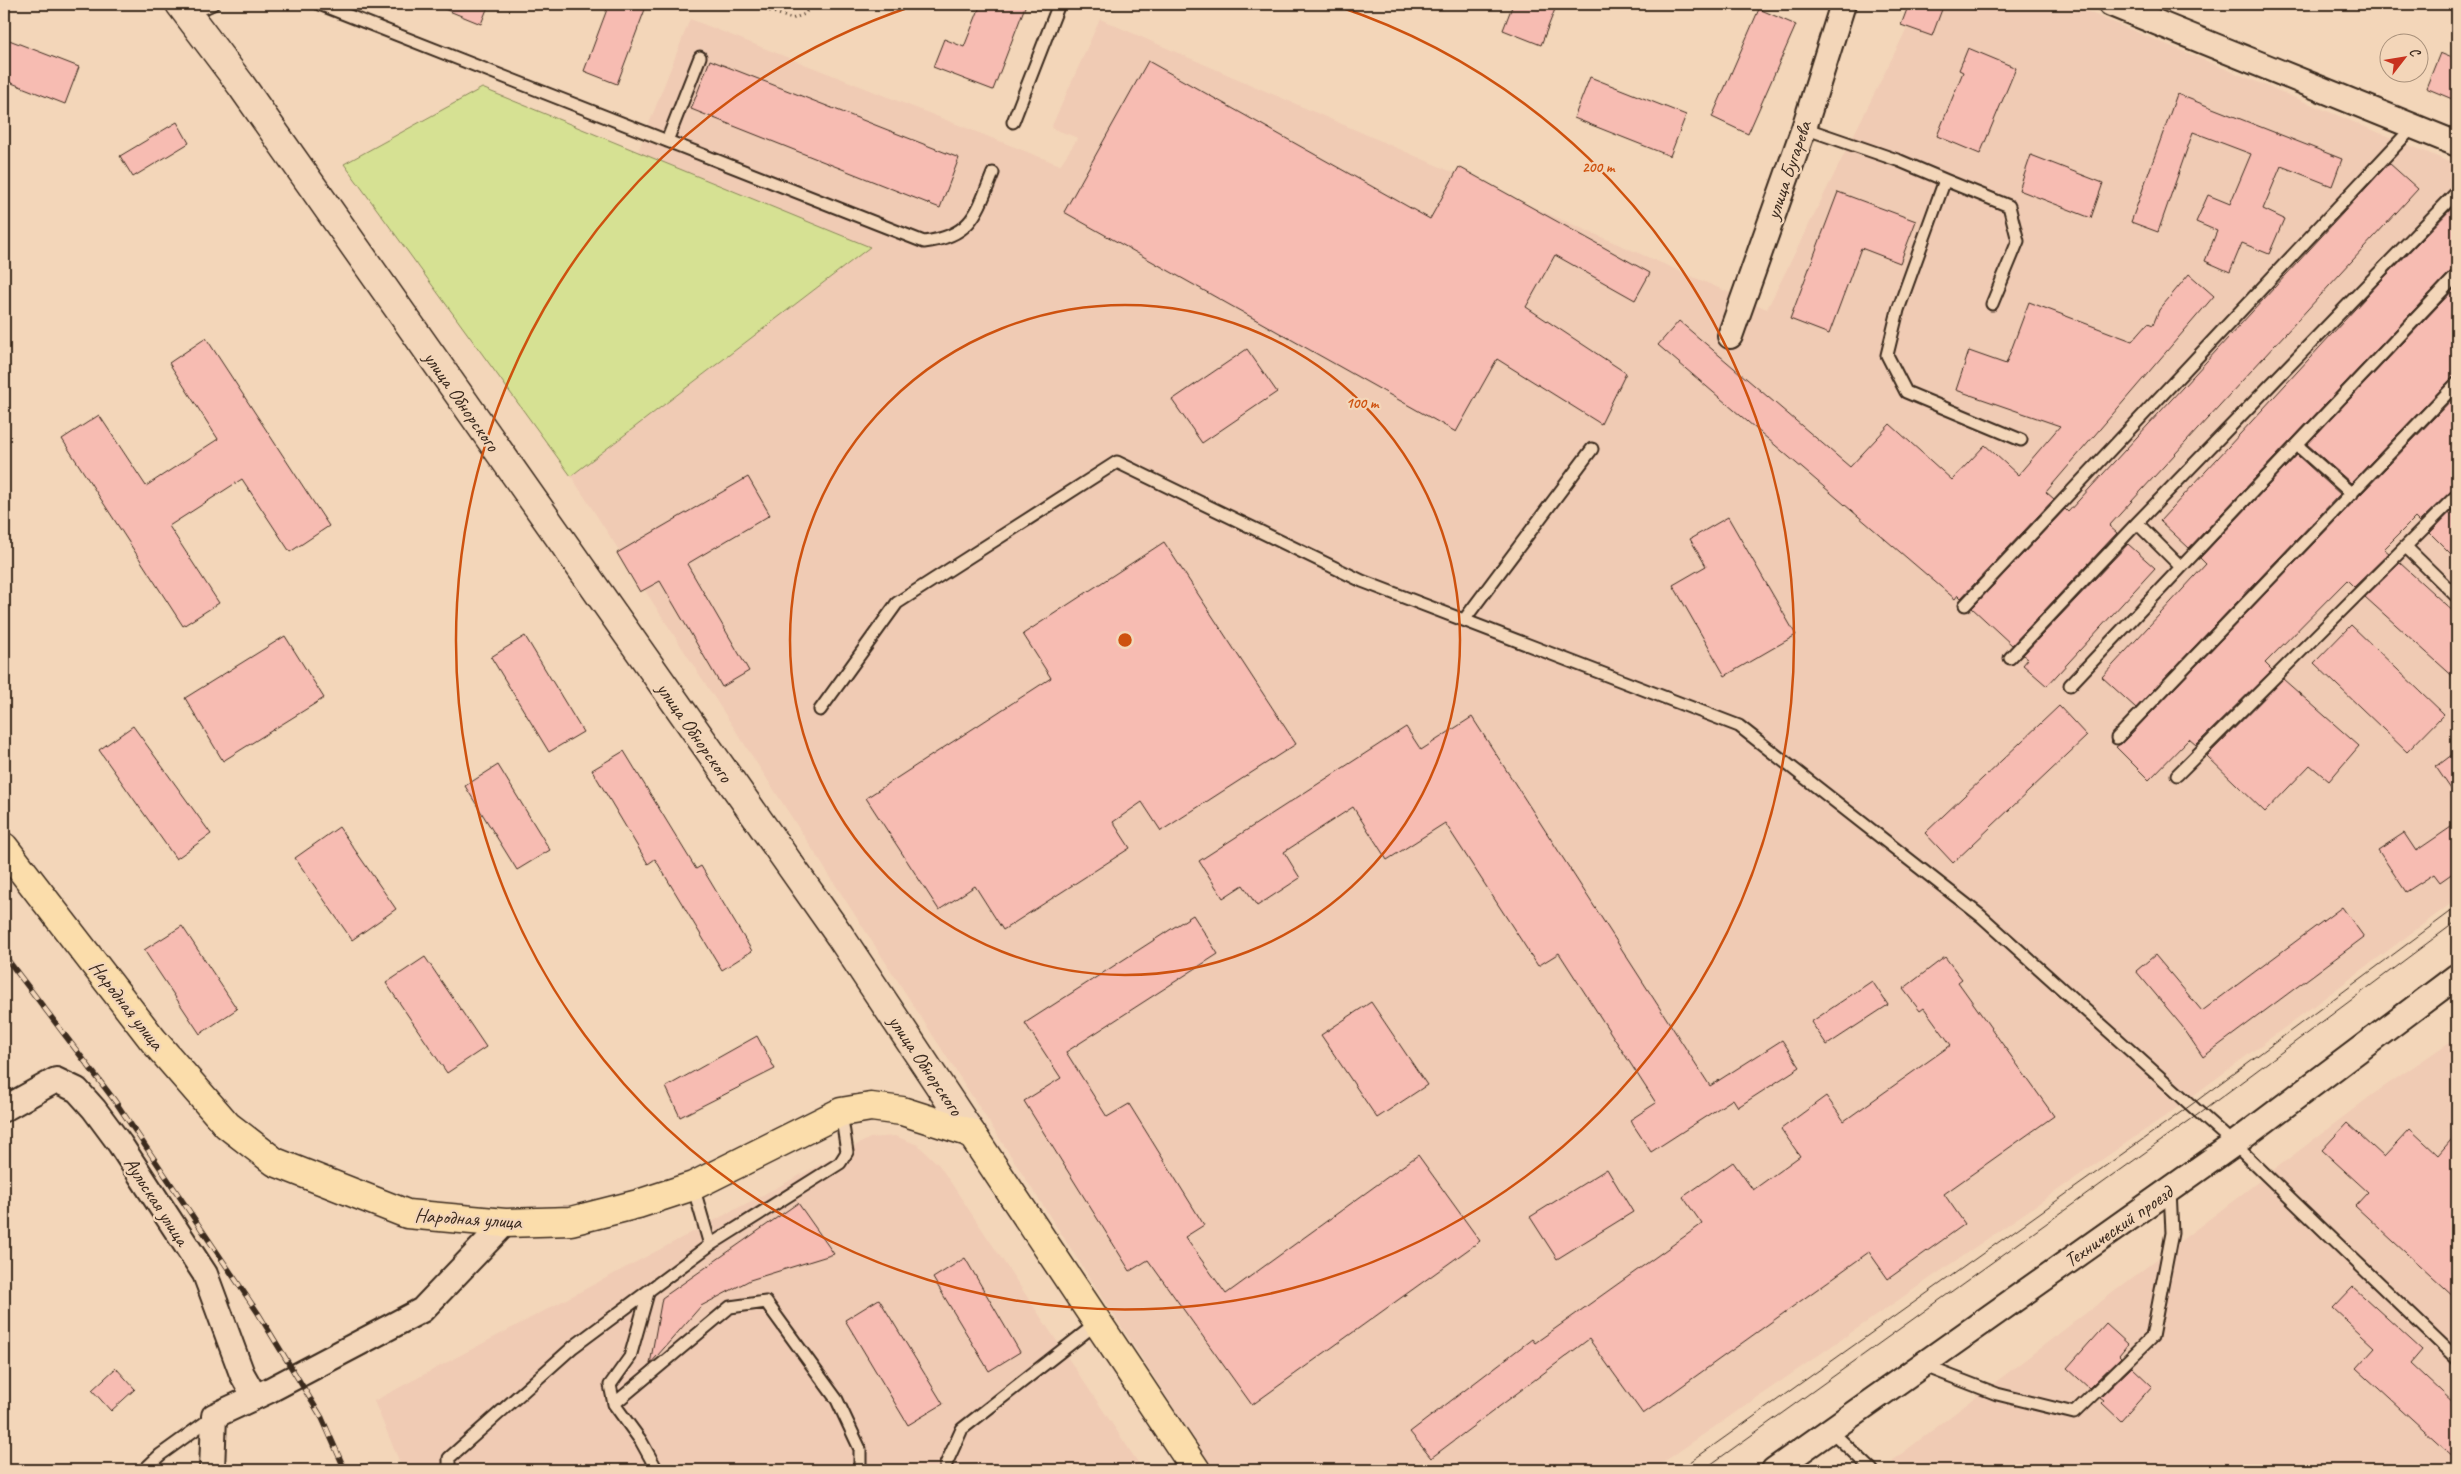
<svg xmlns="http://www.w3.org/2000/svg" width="2461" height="1474" viewBox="0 0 2461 1474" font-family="Caveat,sans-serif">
	<rect width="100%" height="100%" fill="#f3d6b9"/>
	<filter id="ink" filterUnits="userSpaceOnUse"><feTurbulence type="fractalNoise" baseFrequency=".02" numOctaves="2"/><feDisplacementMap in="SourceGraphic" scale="10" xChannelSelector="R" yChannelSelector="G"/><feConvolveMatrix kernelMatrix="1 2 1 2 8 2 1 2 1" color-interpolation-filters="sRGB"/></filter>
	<g filter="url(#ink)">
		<!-- built -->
		<path fill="#f0cbb4" d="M1919,4h150l388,161v734l-283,211 -522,360h-438l-643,-994 299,-229 -232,-95 52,-133 370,146 18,-27 -27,-10 49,-109 667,290z
			M2457,1037v433h-556l-9,-9 480,-366z
			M895,1136l23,9 21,20 204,305h-740l-29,-69 496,-263z"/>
		<!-- green -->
		<path fill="#d6e193" stroke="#888658" d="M482,88l388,159 -299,229 -227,-312z"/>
		<!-- building -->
		<path fill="#f7bcb2" stroke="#3b2a1e" d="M432,4h57l-8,20z
			M609,4h38l-30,80 -33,-13z
			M981,4h45l-33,86 -60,-23 11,-28 20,8z
			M1513,4h44l-16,41 -38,-15z
			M1909,4h35l-12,32 -31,-11z
			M1759,9l37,16 -48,109 -36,-17z
			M4,38l75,29 -14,37 -61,-24z
			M1968,48l48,20 -36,86 -43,-18 26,-64 -4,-2z
			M2440,53l17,7v41l-31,-13z
			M710,60l249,98 -19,50 -249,-99z
			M1148,61l282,158 29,-52 191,106 -15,27 -80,-45 -29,52 100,66 -25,51 -104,-65 -41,73 -392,-220z
			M1590,77l96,38 -16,41 -96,-38z
			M2177,94l165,65 -10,27 -51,-20 -18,43 21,10 -15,35 -27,-11 -12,29 -25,-11 12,-30 -21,-9 12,-27 22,9 21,-50 -58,-22 -35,100 -27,-10z
			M177,122l12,21 -56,34 -13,-21z
			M2031,155l72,28 -12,35 -72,-28z
			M2389,163l29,26 -309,337 8,7 -105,112 -40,-37 93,-99 3,3z
			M1838,192l78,29 -16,42 -39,-15 -32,86 -39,-15z
			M2457,203v65l-5,2 -263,278 -29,-27 217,-236z
			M2189,274l25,22 -168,196 8,7 -93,99 -3,-3 -3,4 -297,-254 21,-24 171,146 40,-43 62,56 33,-35 33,30 42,-49 -104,-36 13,-39 37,13 23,-62 103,39 16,-18 5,2 6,-15z
			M2457,286v90l-5,2 -101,105 -44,-39z
			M206,338l123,188 -39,26 -48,-73 -73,47 50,77 -36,23 -121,-187 37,-24 47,71 72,-47 -49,-76z
			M1247,349l30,43 -75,51 -30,-43z
			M2457,394v94l-5,2 -33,32 -4,-4 -31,31 5,4 -35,34 -7,-7 -82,83 7,7 -76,75 -7,-6 -40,41 -33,-33 6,-4z
			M2297,455l43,39 -204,214 -34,-31 104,-113 -6,-6z
			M748,477l22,38 -83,49 62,107 -27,16 -62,-106 -20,11 -23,-39z
			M2457,505v55l-27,-27z
			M1728,517l68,118 -71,41 -52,-91 33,-19 -16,-27z
			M1164,542l132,202 -135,87 -19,-29 -29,20 17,26 -127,82 -28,-44 -36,24 -73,-112 185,-120 -28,-44z
			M2128,544l27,24 -108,118 -24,-21 5,-6 -5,-4z
			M2400,563l57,52v65l-92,-83z
			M2351,625l93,89 -37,38 -93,-89z
			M285,636l39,62 -101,63 -38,-63z
			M525,636l58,96 -34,20 -58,-95z
			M2283,679l76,67 -30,35 -19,-16 -45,47 -58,-56z
			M2059,706l28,30 -134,127 -28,-30z
			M1472,717l238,369 72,-46 18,27 -62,40 -5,-8 -82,53 -21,-32 26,-17 -97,-150 -21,13 -93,-143 -58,37 -34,-53 -69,45 16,26 -43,28 -14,-21 -20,13 -24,-37 207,-134 15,23z
			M133,726l78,108 -35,25 -77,-109z
			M624,751l72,118 5,-3 51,85 -30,19 -67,-111 -7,5 -56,-94z
			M2457,751v47l-21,-31z
			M498,765l52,85 -33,20 -52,-84z
			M2457,823v47l-17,12 -6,-8 -28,18 -28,-42 26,-17 12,18z
			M339,827l57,82 -44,31 -57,-82z
			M2342,907l22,30 -161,120 -21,-31 -46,-55 19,-16 47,56z
			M1193,915l25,39 -152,98 41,65 22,-13 75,121 -19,12 41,57 192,-139 62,86 -228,164 -104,-145 -18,11 -106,-170 37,-23 -36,-55z
			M182,926l55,83 -37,25 -56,-84z
			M425,957l61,90 -39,26 -61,-90z
			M1945,957l17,22 -4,3 96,134 -110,78 21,30 -77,55 -19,-27 -226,162 -54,-75 -158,119 -21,-26 122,-93 3,4 167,-119 -19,-27 50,-35 20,28 47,-34 -19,-27 45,-33 18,25 107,-76 -27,-37 -4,3 -17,-22z
			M1872,981l16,24 -61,40 -16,-23z
			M1371,1002l56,83 -50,33 -56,-83z
			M757,1036l18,33 -95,48 -14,-30z
			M2347,1123l37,34 26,-28 28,26 19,-22v167l-102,-94 13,-14 -46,-42z
			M1607,1169l26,43 -76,47 -27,-42z
			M798,1203l36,51 -84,26 -49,26 -51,58 12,-66z
			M965,1258l55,94 -31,19 -56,-93z
			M2353,1287l69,63 -11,13 46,43v54l-101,-92 19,-21 -42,-39z
			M879,1299l64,105 -35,21 -63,-105z
			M2106,1324l22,20 -9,11 2,2 -32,31 -22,-20z
			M2132,1367l20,19 -31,35 -19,-18 2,-2 -4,-3z
			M116,1368l19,21 -24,22 -19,-21z"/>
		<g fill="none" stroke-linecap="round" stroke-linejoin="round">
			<!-- service casing -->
			<g stroke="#3b2a1e" stroke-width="15">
				<path id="service" d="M319,4l605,238c48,-6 53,-29 69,-69
					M189,15l24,-11
					M1013,122l46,-118
					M1804,128l96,33 45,19 -47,130 -11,45 19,37 115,48
					M667,141l33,-84
					M1945,180l64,26 9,35 -26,63
					M2298,446l54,48
					M2137,523l44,44
					M2406,547l51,50
					M1965,605l448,-478
					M1464,620l128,-171
					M2010,658l127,-135 320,-331
					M2070,685l387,-410
					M820,710l77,-107 220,-141 245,119 377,145 242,190 253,228 223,215
					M2117,738l340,-355
					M2177,775l280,-280
					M710,1245l130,-82 7,-11 -6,-40
					M648,1293l-18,64 -20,28 4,19 27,37 16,29
					M1922,1365l75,29 77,19 78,-76 20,-104 -2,-43
					M614,1404l116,-97 36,-5 71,98 23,49v21
					M1830,1430l42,40
					M144,1470l16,-15 54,-39
					M449,1470v-12l124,-111 137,-102 -17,-59
					M946,1470v-6l16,-35 135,-106"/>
			</g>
			<!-- minor casing -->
			<g stroke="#3b2a1e" stroke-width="28">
				<path id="minor" d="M2111,4l346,140
					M1730,336l74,-208 39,-124
					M4,1109l52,-29 21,10 17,19 26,35 85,130 37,100 13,23
					M212,1470l2,-54 56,-26 152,-80 83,-87
					M1774,1470l460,-326 223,-168"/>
			</g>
			<!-- secondary casing -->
			<g stroke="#3b2a1e" stroke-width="31">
				<path id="secondary" d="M180,4l61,81 599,851 131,197"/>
			</g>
			<!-- primary casing -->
			<g stroke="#3b2a1e" stroke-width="31">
				<path id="primary" d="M4,847l149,193 74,85 48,37 132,52 98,9 66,-2 67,-17 55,-18 148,-74 30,-5 31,4 69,22 225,337"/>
			</g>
			<!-- path -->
			<path stroke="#3b2a1e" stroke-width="3" stroke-dasharray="1 4" stroke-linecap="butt" d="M751,4l41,15 13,-5 6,-10"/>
			<!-- service -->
			<use href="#service" stroke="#f3d6b9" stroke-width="11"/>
			<!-- minor -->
			<use href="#minor" stroke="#f3d6b9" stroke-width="24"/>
			<!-- secondary -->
			<use href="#secondary" stroke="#f3d6b9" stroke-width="28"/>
			<!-- primary -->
			<use href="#primary" stroke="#fbddab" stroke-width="28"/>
			<!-- tram -->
			<path stroke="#3b2a1e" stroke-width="1" d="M1679,1470l512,-365 266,-198
				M1703,1470l497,-357 257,-192"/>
			<!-- rail casing -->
			<g stroke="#3b2a1e" stroke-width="5.5">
				<path id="rail" d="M4,955l111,146 143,212 64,105 23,52"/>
			</g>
			<!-- rail -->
			<use href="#rail" stroke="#f3d6b9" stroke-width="4" stroke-dasharray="11" stroke-linecap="butt"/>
		</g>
	</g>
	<!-- distance rings -->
	<g fill="none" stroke="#ce520f" stroke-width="2.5">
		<circle cx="1125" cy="640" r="335"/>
		<path d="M1337 6A669 669 0 1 1 913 6"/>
	</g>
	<g text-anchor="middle" stroke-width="4.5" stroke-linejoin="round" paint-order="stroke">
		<!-- street labels -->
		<g font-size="20" fill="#3b2a1e" stroke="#f3d6b9">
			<text transform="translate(1788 170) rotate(-71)" y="7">улица Бугарева</text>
			<text transform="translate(462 401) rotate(55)" y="7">улица Обнорского</text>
			<text transform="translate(695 732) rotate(55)" y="7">улица Обнорского</text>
			<text transform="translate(127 1005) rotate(52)" y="7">Народная улица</text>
			<text transform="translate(926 1065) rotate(56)" y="7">улица Обнорского</text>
			<text transform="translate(157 1201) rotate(57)" y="7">Аульская улица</text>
			<text transform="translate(468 1218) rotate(4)" y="7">Народная улица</text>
			<text transform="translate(2118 1226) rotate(-35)" y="7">Технический проезд</text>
		</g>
	</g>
	<circle cx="1125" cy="640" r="8" fill="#ce520f" stroke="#f3d6b9" stroke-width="2.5"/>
	<g font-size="15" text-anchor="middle" font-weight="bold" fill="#ce520f" stroke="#f3d6b9" stroke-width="4.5" stroke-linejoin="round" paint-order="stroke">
		<text x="1598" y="172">200 m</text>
		<text x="1362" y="408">100 m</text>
	</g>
	<!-- margin -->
	<rect width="2461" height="1474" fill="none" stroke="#f3d6b9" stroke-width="20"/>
	<rect x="10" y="10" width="2441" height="1454" fill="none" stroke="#3b2a1e" stroke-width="2" filter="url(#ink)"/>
	<!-- north arrow -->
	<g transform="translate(2404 58) rotate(59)"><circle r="24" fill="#f3d6b9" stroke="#a9917b"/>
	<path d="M0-4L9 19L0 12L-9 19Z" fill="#c8321e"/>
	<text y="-8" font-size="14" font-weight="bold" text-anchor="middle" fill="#3b2a1e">С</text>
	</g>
</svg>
